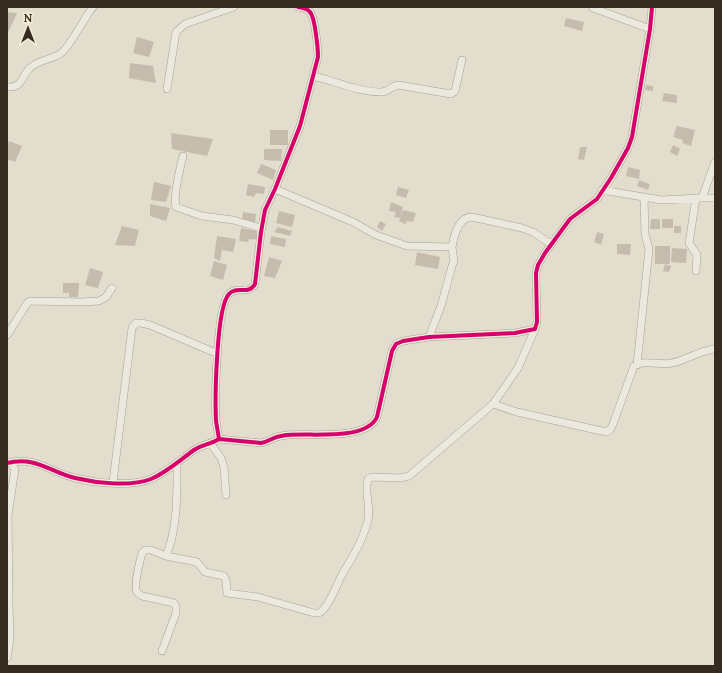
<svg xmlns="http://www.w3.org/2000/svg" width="722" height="673" viewBox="0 0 722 673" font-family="Lora,serif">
	<rect width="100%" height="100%" fill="#e2ddcd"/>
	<!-- building -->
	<path fill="#c6bcae" d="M7,12l10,1 -10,22z
		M566,18l18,4 -2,9 -18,-5z
		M137,37l17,5 -5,15 -16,-4z
		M130,63l23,3 3,17 -27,-5z
		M646,85l7,1v5l-8,-1z
		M664,93l13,2v8l-15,-2z
		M677,126l18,4 -4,16 -9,-3 1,-3 -10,-3z
		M270,130h18v15h-18z
		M171,133l42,6 -6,17 -35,-7z
		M9,141l13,5 -7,16 -8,-3v-14z
		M673,145l7,4 -3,7 -7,-4z
		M580,147h7l-3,13 -6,-1z
		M264,149h18l-1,12 -17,-1z
		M261,164l15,6 -3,10 -16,-7z
		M628,167l12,3 -1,9 -13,-3z
		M639,180l11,4 -2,6 -11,-4z
		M154,182l17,4 -5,16 -15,-2z
		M248,184l17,3 -1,7 -8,-1 -2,4 -8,-2z
		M398,187l11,3 -3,8 -10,-3z
		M391,202l12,5 -3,11 -6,-1 2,-5 -7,-1z
		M150,204l20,4 -4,13 -16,-5z
		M403,210l13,3 -3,9 -6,-1 -2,3 -6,-3z
		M279,211l16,4 -3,12 -16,-4z
		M243,212l13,2 -1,9 -13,-2z
		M651,219h9v10h-10z
		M662,219h11v9h-11z
		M380,221l6,3 -4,7 -5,-4z
		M122,226l17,4 -4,16 -20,-1z
		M674,226h7v7h-7z
		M278,227l14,4 -2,5 -16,-4z
		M241,228l15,3 2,9 -9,-1 -1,3 -9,-1z
		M597,232l7,2 -3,11 -7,-3z
		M217,236l19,3 -3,13 -11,-2 -2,11 -6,-3z
		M271,236l15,3 -1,8 -15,-3z
		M617,244h14l-1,11 -13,-1z
		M655,246h15v18h-15z
		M672,248l15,1 -1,14 -15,-1z
		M417,252l23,5 -2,12 -23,-4z
		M269,257l13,4 -7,17 -11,-2z
		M214,261l13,4 -4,15 -13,-4z
		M665,264l6,2 -2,6 -6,-1z
		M90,268l13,4 -5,16 -13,-3z
		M63,283h16l-1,14h-9v-4h-6z"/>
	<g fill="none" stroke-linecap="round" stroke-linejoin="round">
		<!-- street casing -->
		<g stroke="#a8a296" stroke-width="8">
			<path id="street" d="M593,8l57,21
				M313,76c22,5 46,16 68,16 8,0 10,-6 17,-7l53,9 4,-3 7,-31
				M7,87c16,1 14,-10 22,-18 8,-9 21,-9 31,-15 9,-6 23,-33 30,-43l3,-4
				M167,89l9,-57 9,-8 49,-17
				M183,156c-3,12 -10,40 -7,51l26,9 31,4 28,8
				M275,189l78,33 23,13 31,11 45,1c2,-11 6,-30 20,-30l50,11 11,4 18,12
				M602,190l59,10 41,-2h13
				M696,198l-7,45 8,12 -1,16
				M702,198l13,-36
				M7,335l21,-33 3,-1 50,1 18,-1 7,-4 6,-9
				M429,337l12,-31 11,-40 2,-5 -2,-14
				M637,365l12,-116 -4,-15 -1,-36
				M493,404l24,8 89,20 4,-2 3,-6 21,-58c11,-7 26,0 38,-3 15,-3 28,-13 43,-14
				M219,439l42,4c7,-1 12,-6 20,-7 23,-5 84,7 96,-19l15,-66 4,-7 7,-3 26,-4 86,-4 20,-4 2,-7 -1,-49 2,-8 7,-12 25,-34 27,-20 14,-21 17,-30 4,-11 18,-108 2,-22
				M211,444l10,14 3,9 2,28
				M7,463c29,-7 43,9 68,15 21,5 55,9 76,1 16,-7 29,-19 43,-29 7,-5 17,-6 25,-11 -1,-6 -2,-12 -3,-18 -1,-20 0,-114 13,-127 8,-9 19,2 26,-10l6,-52 4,-22 10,-21 25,-63 18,-69c0,-8 -3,-40 -8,-45 -3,-4 -8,-4 -12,-5
				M177,463c0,31 1,64 -11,93l31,6 8,10 19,4 2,4 1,13 31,4 56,16h5c10,-5 18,-30 24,-40 3,-6 8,-12 11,-19 6,-10 11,-23 14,-34 3,-14 -4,-28 0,-41l4,-2 28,1 9,-2 84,-72 25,-36 17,-39
				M113,482l19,-154 4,-5h5l9,2 68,29
				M162,651l14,-38v-6l-2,-4 -32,-7c-1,-1 -4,-2 -5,-4 -4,-6 3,-31 5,-39l3,-3h6l15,6
				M7,658l3,-19 -1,-34 -1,-90 7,-46 -5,-7"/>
		</g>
		<!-- street -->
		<use href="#street" stroke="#ebe8de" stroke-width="7"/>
		<!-- cycleway casing -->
		<g stroke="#f3ecd4" stroke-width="6">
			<path id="cycleway" d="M219,439l42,4c7,-1 12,-6 20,-7 23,-5 84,7 96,-19l15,-66 4,-7 7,-3 26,-4 86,-4 20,-4 2,-7 -1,-49 2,-8 7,-12 25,-34 27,-20 14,-21 17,-30 4,-11 18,-108 2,-22
				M7,463c29,-7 43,9 68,15 21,5 55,9 76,1 16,-7 29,-19 43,-29 7,-5 17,-6 25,-11 -1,-6 -2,-12 -3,-18 -1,-20 0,-114 13,-127 8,-9 19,2 26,-10l6,-52 4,-22 10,-21 25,-63 18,-69c0,-8 -3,-40 -8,-45 -3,-4 -8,-4 -12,-5"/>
		</g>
		<!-- cycleway -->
		<use href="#cycleway" stroke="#d6006c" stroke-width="4"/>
	</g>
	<!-- border -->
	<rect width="722" height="673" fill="none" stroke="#362b1f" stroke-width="16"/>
	<!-- north arrow -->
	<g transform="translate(28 28)" stroke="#f3ecd4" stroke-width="3" paint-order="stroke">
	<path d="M0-3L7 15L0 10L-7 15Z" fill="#362b1f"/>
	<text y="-6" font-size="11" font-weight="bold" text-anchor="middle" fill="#362b1f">N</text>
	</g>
</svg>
